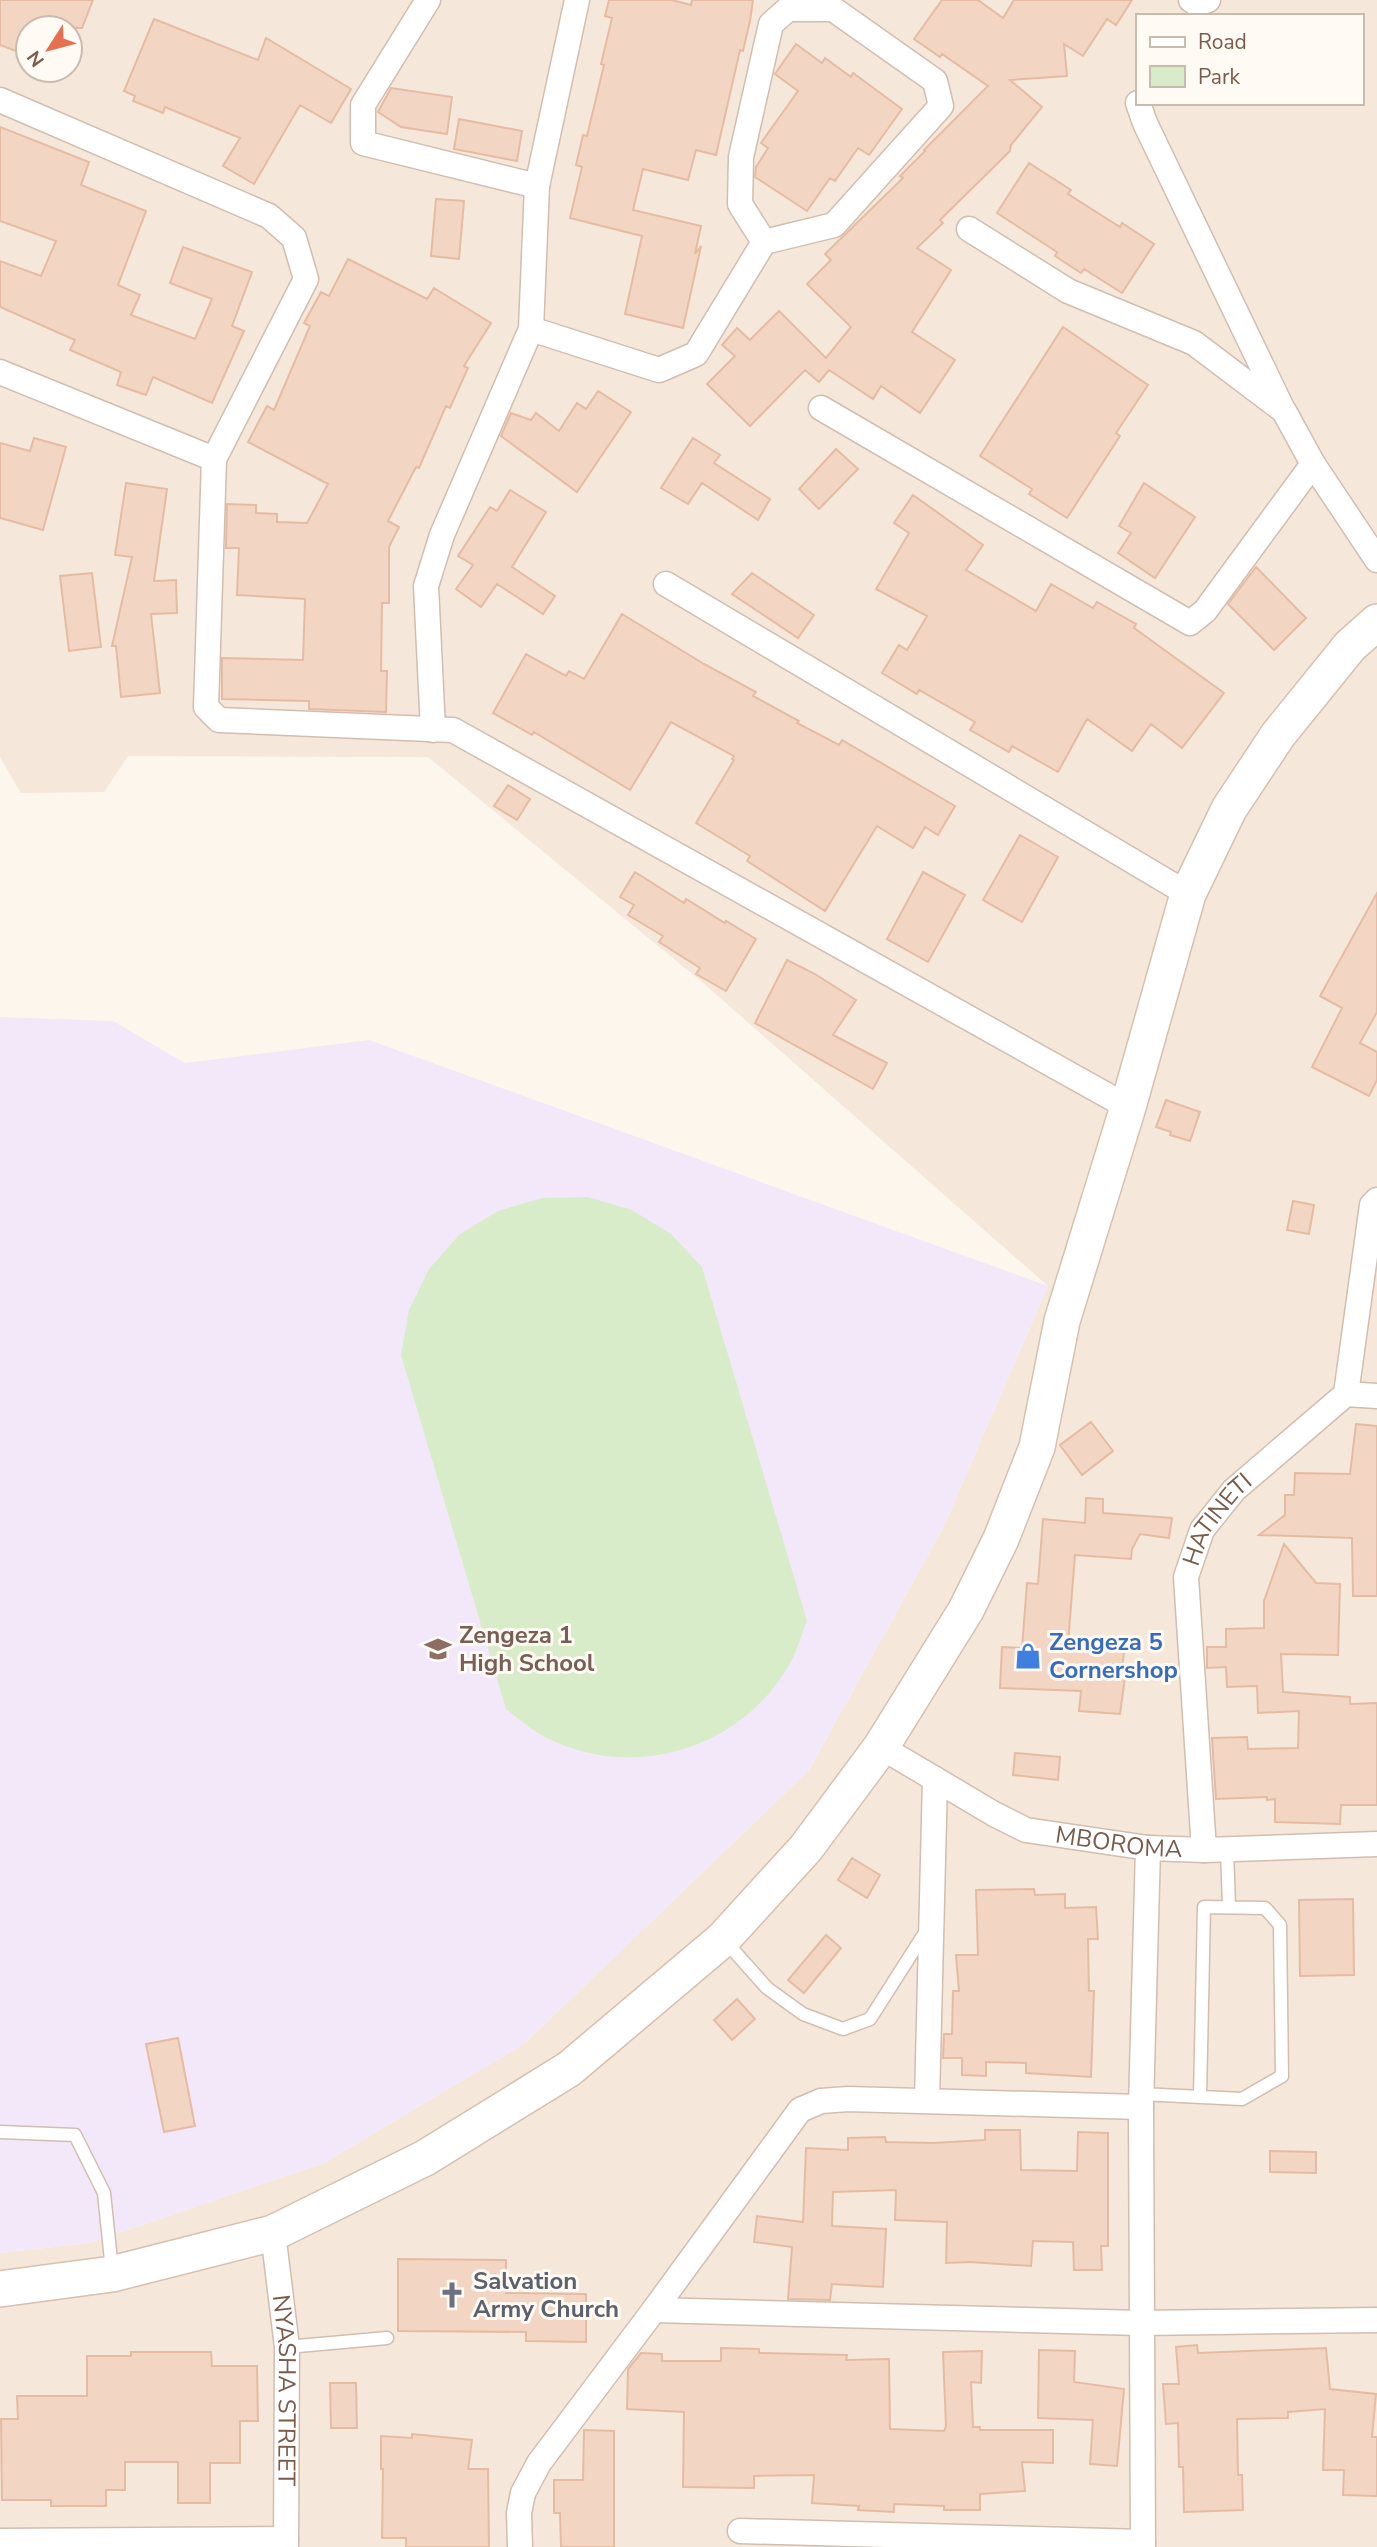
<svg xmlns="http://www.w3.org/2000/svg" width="1377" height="2547" viewBox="0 0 1377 2547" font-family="'Nunito Sans',sans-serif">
	<rect width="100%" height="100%" fill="#fdf6ec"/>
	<!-- residential -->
	<path fill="#f5e8da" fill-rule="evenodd" d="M0,0h1377v2547h-1377v-294l89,-10 235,-80 200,-119 285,-274 134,-242 105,-242 -346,-304 -274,-225 -300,-1 -24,36 -83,1 -21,-36zM1137,16h224v87h-224zM28,28h42v42h-42z"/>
	<!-- education -->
	<path fill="#f3e8fa" d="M0,1017l113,4 72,42 184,-23 679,246 -105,242 -134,242 -285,274 -200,119 -235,80 -89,10z"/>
	<!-- green -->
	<path fill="#d8ecc9" d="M588,1197l44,13 39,24 31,33 105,354c-6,14 -10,31 -18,44 -48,85 -158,117 -244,72 -14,-7 -27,-19 -39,-28l-105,-354 8,-45 20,-41 30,-34 39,-24 44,-13z"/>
	<!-- building -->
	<path fill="#f3d5c3" stroke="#e6bba3" stroke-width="2" d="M0,0h93l-11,28h-58l-8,23 -16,-6z
		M609,0h63l19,5 1,-5h61l-3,21 -7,30 -3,-1 -24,105 -20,-5 -8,30 -45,-11 -10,41 68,16 -6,28 6,-8 -18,82 -58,-14 17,-78 -72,-18 12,-51 -6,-2 7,-30 4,1 17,-71 -3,-1 11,-46 -7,-2z
		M942,0h36l25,18 11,-18h118l-16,25 -9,-6 -24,37 -19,-12 3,32 -57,4 32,27 -31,38 -1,6 -70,69 3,3 -26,25 34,22 -39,62 43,28 -35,53 -39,-27 -8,13 -44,-29 -10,12 -14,-12 -55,56 -43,-42 28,-28 -13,-11 15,-17 13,12 29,-29 47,47 25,-31 -44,-43 24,-24 -6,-6 78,-76 -3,-2 25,-25 -1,-1 64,-64 -46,-32 -2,3 -26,-18z
		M154,19l104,41 8,-22 85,51 -20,34 -31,-18 -46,79 -31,-18 17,-28 -75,-31 -2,6 -30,-12 2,-5 -11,-5z
		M796,44l26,19 3,-5 26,19 2,-4 49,36 -33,46 -11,-7 -23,33 -5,-3 -23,33 -52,-34 1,-10 12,-19 -7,-5 37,-52 -23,-17z
		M391,88l61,9 -5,37 -46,-7 -23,-15z
		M459,119l63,12 -5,30 -63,-12z
		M0,127l89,35 -8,23 65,26 -28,74 22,10 -9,20 64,24 17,-40 -42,-16 13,-36 69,25 -20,54 12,5 -32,72 -59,-26 -7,18 -29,-10 4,-13 -51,-22 5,-10 -75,-33v-46l41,15 15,-35 -56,-20z
		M1029,163l42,27 -3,4 52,33 2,-4 32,21 -32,49 -38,-24 -3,4 -26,-17 2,-4 -60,-39z
		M436,199l28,2 -5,58 -28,-3z
		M348,259l79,40 7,-11 57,35 -27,43 4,2 -18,40 -4,-2 -27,62 -3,-1 -28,54 11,6 -10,20v56h-7l-1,68h6l-1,41 -77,-3v-8l-87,-2v-41l81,2 2,-61 -68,-4 2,-47h-13l1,-44 29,1v8l21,1v8l30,1 21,-39 -80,-42 19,-36 7,4 36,-84 -6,-3 17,-31 8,4z
		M1063,327l85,58 -32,48 4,3 -53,82 -38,-24 3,-5 -52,-33z
		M598,391l33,21 -54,80 -76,-56 10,-23 20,7 5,-7 23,18 18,-28 9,6z
		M34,438l32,9 -23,83 -43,-12v-75l30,8z
		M693,438l27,17 -6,8 56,36 -12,21 -56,-37 -14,21 -27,-16z
		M836,449l22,20 -39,40 -20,-20z
		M126,483l41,6 -13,92 22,-1 1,33 -26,1 9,79 -39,4 -5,-51h-4l20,-89 -17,-2z
		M1144,483l51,34 -40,61 -37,-25 13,-20 -12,-7z
		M510,490l36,22 -34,55 43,29 -12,18 -46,-30 -16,23 -25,-18 17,-24 -15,-9 32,-49 7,4z
		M913,495l70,50 -17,25 70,41 15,-27 42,24 4,-6 39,22 -2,4 90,65 -42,55 -31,-24 -19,27 -45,-32 -29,53 -46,-26 -3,6 -39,-22 5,-8 -56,-32 -2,4 -35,-21 17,-28 8,5 20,-34 -51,-27 33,-56 -15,-10z
		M1256,567l50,51 -32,32 -46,-46z
		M92,573l9,74 -32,4 -9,-75z
		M752,573l62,42 -16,23 -66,-44z
		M622,614l82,50 52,28 -3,4 46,25 -2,2 42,22 3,-5 113,66 -17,29 -13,-8 -12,21 -36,-22 -52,85 -78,-50 3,-5 -54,-33 38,-63 -2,-1 2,-3 -63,-34 -41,68 -96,-58 -2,3 -39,-22 33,-59 40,22 3,-5 15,8z
		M508,785l22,14 -13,21 -23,-14z
		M1020,835l38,22 -36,65 -39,-22z
		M635,872l49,31 2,-4 39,24 1,-2 30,18 -30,52 -30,-17 4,-6 -41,-26 4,-6 -35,-21 6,-10 -14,-8z
		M923,872l42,23 -37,67 -41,-23z
		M1377,893v119l-17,31 17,9v28l-8,16 -57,-29 30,-59 -22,-12z
		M787,960l28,14 41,26 -23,35 54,28 -14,26 -118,-66z
		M1166,1100l34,12 -10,29 -20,-6 1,-3 -15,-5z
		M1293,1201l21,4 -5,29 -22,-4z
		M1091,1422l22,29 -31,24 -22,-30z
		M1356,1424l21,2v170h-24l-1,-58 -93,-3 26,-20v-20h9l1,-22 55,1z
		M1086,1498l17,1v14l69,5 -3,20 -29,-4 -8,15 -1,10 -56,-4 -7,89 56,7 -2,18 4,1 -6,44 -41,-3 2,-20 -81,-3 2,-41 20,1 5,-65 11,1 5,-65 42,4z
		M1284,1544l32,39 24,1 -2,71 -57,-1 2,38 67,5v7l27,-1v102h-36l-1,19 -65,-2v-23l-8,1v-3l-51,2 -4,-61 35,-1 1,12 50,-1 1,-37 -41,2 -1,-27 -30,1 -1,-20 -19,1v-21h19v-18l38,-1v-27z
		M1015,1753l45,4 -2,23 -45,-5z
		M852,1858l28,17 -13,23 -29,-18z
		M1034,1889l1,6 30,-1v14l31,-1 2,32h-10l1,52h5l-3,86 -65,-4v-10l-40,-1v14l-24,-1v-17h-19l1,-24h8l1,-43h6l-3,-36h22l-2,-65z
		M1353,1899l1,76 -54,1 -1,-76z
		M826,1935l15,13 -37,45 -16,-13z
		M737,1999l18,20 -23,21 -18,-20z
		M178,2038l17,88 -31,6 -18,-88z
		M985,2130h35l1,40 56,1 1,-39 30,1v113h-7l1,24h-28l-1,-28 -40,-1 -2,25 -61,-4 -24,1 1,-41 -52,-2 1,-30 -63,2 -1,34 54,3 -3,58 -51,-3 -2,16 -42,-1 4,-52 -38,-5 3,-26 46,6 3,-74 42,2v-12l37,-1 1,5 47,1 52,-3z
		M1270,2151l46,1v21l-46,-1z
		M398,2259l108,1v33l80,1v48l-60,-1v-9l-128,-1z
		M1197,2345l1,8 128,-5 4,41 46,5 -4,43h5v59l-34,-1 1,-25h-21l2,-61 -37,3v6l-51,1 1,56h4l1,35 -59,2 -1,-45h-4l-1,-44 -12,1 -3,-40h16l-3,-37z
		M721,2348l38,1v4l88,2 -1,5 43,-1 1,70 54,2 2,-5 -3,-74 39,-1 -1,32 -10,-1 2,45h7v3h73v33l-31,-1 3,29 -45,3v16h-36v-4l-50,-2v8l-36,-2 1,-4 -47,-3 2,-28 -60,1v12l-71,-1 1,-75 -57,-3 1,-40 13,-16 21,1v7h59z
		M1039,2350l36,1 -1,31 50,7 -7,77 -27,-2 3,-44 -55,-2z
		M131,2352h80l1,14h45l1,55h-18v42h-30v40h-32v-41h-53v28h-19v16h-55v-6h-49l-1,-81h17l-1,-23h70v-40h44z
		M330,2383h26l1,45h-26z
		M584,2430l30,1v116h-53l-1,-34h-6v-33h29z
		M412,2434l60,6 -4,29h20l1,78h-83v-9h-24l1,-69h-2v-33l31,2z"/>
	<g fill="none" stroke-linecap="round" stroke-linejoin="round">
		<!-- lane casing -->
		<g stroke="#d1beb0" stroke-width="15">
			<path id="lane" d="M1227,1849l2,58
				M726,1942l41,46 36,26 40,15 27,-10 58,-91
				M1141,2094l101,5 40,-23 -2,-151 -15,-17 -61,-1 -4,190
				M0,2132l75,3 29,58 8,77
				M287,2347l100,-9"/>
		</g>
		<!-- street casing -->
		<g stroke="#d1beb0" stroke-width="27">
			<g id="street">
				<path d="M428,0l-65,105v38l174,43"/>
				<path d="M1191,0l6,4 11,-4"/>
				<path d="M0,100l269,116 25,22 12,41 -92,180 -8,248 13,13 234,10 675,377"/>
				<path d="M1138,103l7,20 137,285"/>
				<path d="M969,229l99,62 126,52 90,68 29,53 64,96"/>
				<path d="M531,329l128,41 37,-16 68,-112 70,-17 107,-119 -6,-25 -102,-72h-45l-17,15 -30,133 -1,47 24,38"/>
				<path d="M0,372l214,87"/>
				<path d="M821,408l369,215 15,-12 108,-147"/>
				<path d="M666,584l522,310"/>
				<path d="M433,730l-7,-144 16,-51 89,-206 6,-143 40,-186"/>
				<path d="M1346,1394l26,-189 5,-5"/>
				<path id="s1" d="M881,1747l113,67 32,16 122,18 56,2 173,-6"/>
				<path id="s2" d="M1204,1850l-18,-273 16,-47 32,-40 112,-96 31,2"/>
				<path d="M927,2100l8,-321"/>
				<path id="s3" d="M273,2233l14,114 -1,200"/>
				<path d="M654,2310l486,13 237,-3"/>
				<path d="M740,2531l403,11"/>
				<path d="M0,2541l286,-2"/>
				<path d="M520,2547l-1,-34 4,-20 16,-30 115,-153 146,-200 21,-9 27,-2 293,8"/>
				<path d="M1143,2547l-2,-440 7,-259"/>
			</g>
		</g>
		<!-- secondary casing -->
		<g stroke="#d6c0b0" stroke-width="38">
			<path id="secondary" d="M0,2289l112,-15 161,-41 152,-75 144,-89 154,-130 83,-91 75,-101 85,-137 35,-71 36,-92 25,-126 66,-214 60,-213 41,-85 49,-74 72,-89 27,-24"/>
		</g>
		<!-- lane -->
		<use href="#lane" stroke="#fff" stroke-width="12"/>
		<!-- street -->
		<use href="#street" stroke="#fff" stroke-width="24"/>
		<!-- secondary -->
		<use href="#secondary" stroke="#fff" stroke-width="35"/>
	</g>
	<!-- icons -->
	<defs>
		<g id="school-bare" transform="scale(2.1)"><path d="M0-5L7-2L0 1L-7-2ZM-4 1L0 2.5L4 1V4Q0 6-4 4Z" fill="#8d6e63" stroke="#fffaf3" stroke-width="2.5" paint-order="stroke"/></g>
		<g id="shop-bare" transform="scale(2.1)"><path d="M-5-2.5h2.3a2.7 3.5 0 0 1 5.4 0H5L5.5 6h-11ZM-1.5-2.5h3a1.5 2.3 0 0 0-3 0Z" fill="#3f7fe0" stroke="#fffaf3" stroke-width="2.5" paint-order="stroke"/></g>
		<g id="church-bare" transform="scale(2.1)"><path d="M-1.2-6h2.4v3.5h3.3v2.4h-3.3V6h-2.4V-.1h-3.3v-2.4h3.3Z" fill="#6b7280" stroke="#fffaf3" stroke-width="2.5" paint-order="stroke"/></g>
	</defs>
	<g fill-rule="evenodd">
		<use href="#school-bare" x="438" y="1649"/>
		<use href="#shop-bare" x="1028" y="1656"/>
		<use href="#church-bare" x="452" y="2295"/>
	</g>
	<g text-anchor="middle" stroke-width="6" stroke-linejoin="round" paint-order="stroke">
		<!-- street labels -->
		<g font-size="24" fill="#7a5c4d" stroke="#fffaf3">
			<text dy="8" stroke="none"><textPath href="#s2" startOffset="340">HATINETI</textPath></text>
			<text dy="8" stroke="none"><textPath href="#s1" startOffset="261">MBOROMA</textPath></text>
			<text dy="8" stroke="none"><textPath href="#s3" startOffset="158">NYASHA STREET</textPath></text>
		</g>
		<!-- education labels -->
		<g font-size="24" font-weight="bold" fill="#785e54" stroke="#fffaf3" text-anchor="start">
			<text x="459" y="1643">Zengeza 1<tspan x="459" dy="28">High School</tspan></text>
		</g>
		<!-- shop labels -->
		<g font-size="24" font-weight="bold" fill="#366cbe" stroke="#fffaf3" text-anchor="start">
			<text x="1049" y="1650">Zengeza 5<tspan x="1049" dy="28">Cornershop</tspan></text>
		</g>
		<!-- worship labels -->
		<g font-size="24" font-weight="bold" fill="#5b616d" stroke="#fffaf3" text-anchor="start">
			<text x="473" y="2289">Salvation<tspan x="473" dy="28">Army Church</tspan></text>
		</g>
	</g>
	<!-- legend -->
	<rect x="1136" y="14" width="228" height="91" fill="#fffaf3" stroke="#cabbb1" stroke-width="2"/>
	<rect x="1150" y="37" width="35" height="10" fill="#ffffff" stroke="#cabbb1" stroke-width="2"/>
	<text x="1198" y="49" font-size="21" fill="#7a5c4d">Road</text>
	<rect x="1150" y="66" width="35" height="21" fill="#d8ecc9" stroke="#cabbb1" stroke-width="2"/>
	<text x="1198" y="84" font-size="21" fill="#7a5c4d">Park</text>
	<!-- north arrow -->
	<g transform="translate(49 49) rotate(234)"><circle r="33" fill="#fffaf3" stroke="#cabbb1" stroke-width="2"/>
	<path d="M0-5L12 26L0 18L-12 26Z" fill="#e76f51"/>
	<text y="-10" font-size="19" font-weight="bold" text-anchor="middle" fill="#7a5c4d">N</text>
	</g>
</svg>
